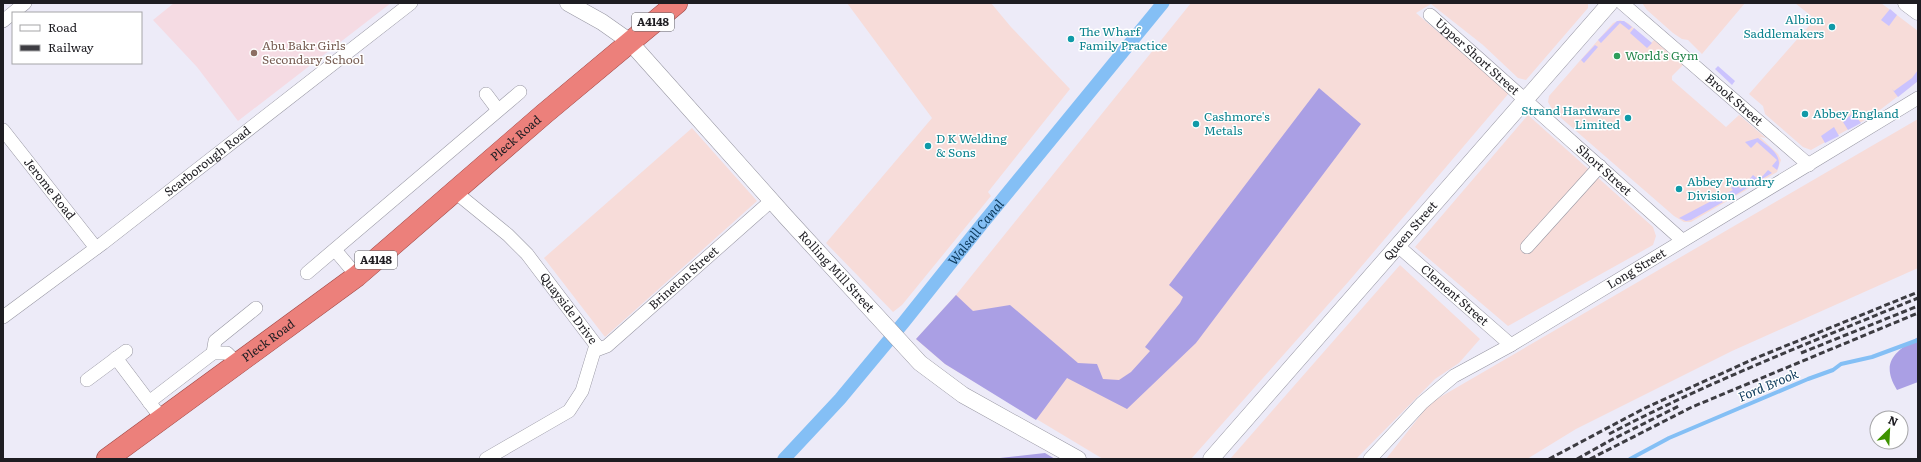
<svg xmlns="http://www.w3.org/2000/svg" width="1921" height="462" viewBox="0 0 1921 462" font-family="Literata,serif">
	<rect width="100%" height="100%" fill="#edebf8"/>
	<!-- industrial -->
	<path fill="#f7dcd9" d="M847,3h144l20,24 59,62 -82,103 3,4 -89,109 -9,7 -67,-69 106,-125z
		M1191,3h397v5l-62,72 -8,-2 -35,-33 -52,-41 -15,9 93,80 -160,188 -158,178h-88l-158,-95 -29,-25 40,-44z
		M1642,3h103l-43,51 -14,-14 -6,-1 -9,-6 -26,-23z
		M1795,3h86l37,28v50l-46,35 -61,34 -8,-3 -38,-33 -2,-8 -14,-12 66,-75z
		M1620,20l8,3 23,20 3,-3 29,25 -11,11v4l54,47 13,-12 27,23 -6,-1 18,17 3,6 -4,12 -86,50h-7l-10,-6 -121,-105 -5,-9 1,-6 64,-73z
		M1528,115l125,112 3,9 -3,9 -145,81 -93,-79z
		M1918,119v149l-186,83 -156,78 -49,30h-141l44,-56z
		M692,128l65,73 -152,136 -61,-79z
		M1400,265l80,74 -21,24 -24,16 -79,80h-126z"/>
	<!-- education -->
	<path fill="#f5dbe3" d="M174,3h217l-153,118 -41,-54 -44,-47z"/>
	<!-- green -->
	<path fill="#cbc3fe" d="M1890,9l7,6 -8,11 -8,-6z
		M1617,21h7l8,6 -3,3 -9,-7 -19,20 -3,-3z
		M1634,28l18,15 -5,5 -17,-15z
		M1595,45l3,2 -14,16 -3,-3z
		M1718,66l17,15 -3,4 -17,-16z
		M1918,70v11l-20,16 -6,-8 2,2 18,-13z
		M1853,113l8,10 -13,7 -5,-8z
		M1834,127l5,9 -14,7 -4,-7z
		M1758,138c9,8 27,17 19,32l-5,-4 5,-6 -20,-18 -6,6 -6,-6z
		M1768,170l4,3 -45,27 -4,-5 10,-5 -2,-2 4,-4 6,5 12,-14 6,5z
		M1719,197l4,5 -32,18 -5,1 -7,-3z"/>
	<!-- forest -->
	<path fill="#aa9fe4" d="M1319,88l42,36 -165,219 -69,66 -60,-31 -31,42 -91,-56 -29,-25 40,-44 17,16 37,-6 68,58 19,1 6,15 16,1 12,-8 19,-21 -5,-4 35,-44 3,-6 -14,-12z
		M1918,337v45l-21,8c-17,-28 -2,-38 21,-53z
		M1045,453l10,6h-64z"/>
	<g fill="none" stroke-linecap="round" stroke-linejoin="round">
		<!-- stream -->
		<path stroke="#84bff5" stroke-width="4" d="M1630,459l39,-21 139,-59 25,-9 8,-6 31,-7 46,-17"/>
		<!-- canal -->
		<path stroke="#84bff5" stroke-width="13" id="s1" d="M784,459l56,-60 64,-77 78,-98 181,-221"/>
		<!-- minor casing -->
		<g stroke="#9796a2" stroke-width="14">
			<g id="minor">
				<path id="s2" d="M1622,3l187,162"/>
				<path id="s3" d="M1430,15l252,225"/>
				<path d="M3,21l22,-18"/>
				<path d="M486,94l12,16"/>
				<path id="s4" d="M3,130l93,118"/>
				<path id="s5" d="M454,191l54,44 19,19 69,91 -14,46 -13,20 -83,48"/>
				<path id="s6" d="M1398,246l113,99"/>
				<path d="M1527,247l73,-81"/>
				<path d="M335,250l22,26"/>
				<path d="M307,273l213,-181"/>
				<path id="s7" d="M3,317l100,-74 308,-240"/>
				<path id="s8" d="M596,345l3,4 8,-3 164,-145"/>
				<path d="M213,353l2,-12 41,-33"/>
				<path d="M116,358l46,61"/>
				<path d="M87,380l39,-29"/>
				<path d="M149,402l64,-49h14l10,10"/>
				<path id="s9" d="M1370,459l52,-56 32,-27 57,-31 407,-247"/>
			</g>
		</g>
		<!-- tertiary casing -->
		<g stroke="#9796a2" stroke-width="17">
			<g id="tertiary">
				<path id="s10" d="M568,3l34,19 27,19 157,176 134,146 43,32 115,64"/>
				<path d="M1906,3l12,9"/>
				<path id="s11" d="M1211,459l399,-456"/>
			</g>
		</g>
		<!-- trunk casing -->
		<g stroke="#a14946" stroke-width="22">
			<g id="trunk">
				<path id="s12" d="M107,459l250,-183 187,-162 133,-111"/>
			</g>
		</g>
		<!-- minor -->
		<use href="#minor" stroke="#fff" stroke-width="13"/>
		<!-- tertiary -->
		<use href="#tertiary" stroke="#fff" stroke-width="16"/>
		<!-- trunk -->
		<use href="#trunk" stroke="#ec807b" stroke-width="21"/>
		<!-- rail -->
		<path stroke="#3d3c42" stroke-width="3" stroke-dasharray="6 3" stroke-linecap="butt" d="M1801,353l117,-47
			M1609,434c99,-52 205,-93 309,-136
			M1549,459l96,-51 111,-50 162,-66
			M1577,459l34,-19 68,-34
			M1590,459l102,-52 226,-94"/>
	</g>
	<!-- markers -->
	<g fill="#0f9aa8" stroke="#fff" stroke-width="1.5">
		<circle cx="1832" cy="27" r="4"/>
		<circle cx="1071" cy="39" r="4"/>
		<circle cx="1805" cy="114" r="4"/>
		<circle cx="1628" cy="118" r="4"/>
		<circle cx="1196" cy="124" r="4"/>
		<circle cx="928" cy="146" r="4"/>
		<circle cx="1679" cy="189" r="4"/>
	</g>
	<circle fill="#8d6e63" stroke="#fff" stroke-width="1.5" cx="254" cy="53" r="4"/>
	<circle fill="#2e9e5b" stroke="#fff" stroke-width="1.5" cx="1617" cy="56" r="4"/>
	<g text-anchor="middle" stroke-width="3" stroke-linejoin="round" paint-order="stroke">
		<!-- shield labels -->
		<g fill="#fff" stroke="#626164" stroke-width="1">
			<rect x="632" y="13" width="42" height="18" rx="3"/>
			<rect x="355" y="251" width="42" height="18" rx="3"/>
		</g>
		<g font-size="11" font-weight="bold" fill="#1e1d22">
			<text x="653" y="26">A4148</text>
			<text x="376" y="264">A4148</text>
		</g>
		<!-- culture labels -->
		<g font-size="12" fill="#0d838f" stroke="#fff" text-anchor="start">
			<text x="1824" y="24" text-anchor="end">Albion<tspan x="1824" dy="14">Saddlemakers</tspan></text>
			<text x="1079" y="36">The Wharf<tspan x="1079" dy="14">Family Practice</tspan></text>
			<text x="1620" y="115" text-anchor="end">Strand Hardware<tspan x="1620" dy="14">Limited</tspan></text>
			<text x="1813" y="118">Abbey England</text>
			<text x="1204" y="121">Cashmore's<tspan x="1204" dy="14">Metals</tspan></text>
			<text x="936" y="143">D K Welding<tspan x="936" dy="14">&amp; Sons</tspan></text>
			<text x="1687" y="186">Abbey Foundry<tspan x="1687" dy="14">Division</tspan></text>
		</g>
		<!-- education labels -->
		<g font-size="12" fill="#785e54" stroke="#fff" text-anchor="start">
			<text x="262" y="50">Abu Bakr Girls<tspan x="262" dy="14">Secondary School</tspan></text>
		</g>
		<!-- leisure labels -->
		<g font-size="12" fill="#27864d" stroke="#fff" text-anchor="start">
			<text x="1625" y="60">World's Gym</text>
		</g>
		<!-- street labels -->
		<g font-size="12" fill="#1e1d22" stroke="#fff">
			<text dy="4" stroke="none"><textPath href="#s3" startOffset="63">Upper Short Street</textPath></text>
			<text dy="4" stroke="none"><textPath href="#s2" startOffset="148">Brook Street</textPath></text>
			<text dy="4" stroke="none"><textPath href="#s12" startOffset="520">Pleck Road</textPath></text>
			<text dy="4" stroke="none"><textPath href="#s7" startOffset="257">Scarborough Road</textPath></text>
			<text dy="4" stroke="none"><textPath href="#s3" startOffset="233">Short Street</textPath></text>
			<text dy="4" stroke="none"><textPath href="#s4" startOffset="75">Jerome Road</textPath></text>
			<text dy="4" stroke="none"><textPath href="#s11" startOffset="303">Queen Street</textPath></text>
			<text dy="4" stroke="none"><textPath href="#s9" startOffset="330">Long Street</textPath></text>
			<text dy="4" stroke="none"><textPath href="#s10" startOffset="382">Rolling Mill Street</textPath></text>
			<text dy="4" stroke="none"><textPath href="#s8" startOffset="116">Brineton Street</textPath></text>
			<text dy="4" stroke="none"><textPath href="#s6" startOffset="75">Clement Street</textPath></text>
			<text dy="4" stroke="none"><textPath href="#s5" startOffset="165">Quayside Drive</textPath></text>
			<text dy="4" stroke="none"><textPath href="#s12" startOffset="200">Pleck Road</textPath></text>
		</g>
		<!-- water labels -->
		<g font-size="13" font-style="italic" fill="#0d3a5c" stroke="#fff">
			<text dy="5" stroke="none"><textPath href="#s1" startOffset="297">Walsall Canal</textPath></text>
			<text transform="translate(1768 385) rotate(-23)" y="5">Ford Brook</text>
		</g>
	</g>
	<!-- border -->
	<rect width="1921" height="462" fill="none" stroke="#1e1d22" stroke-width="8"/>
	<!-- legend -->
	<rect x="12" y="12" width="130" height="52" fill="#ffffff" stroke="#a5a5a7"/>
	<rect x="20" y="25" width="20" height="6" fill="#ffffff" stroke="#a5a5a7"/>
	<text x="48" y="32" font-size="12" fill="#1e1d22">Road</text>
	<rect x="20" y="45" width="20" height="6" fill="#3d3c42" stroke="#a5a5a7"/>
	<text x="48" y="52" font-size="12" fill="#1e1d22">Railway</text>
	<!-- north arrow -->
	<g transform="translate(1889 430) rotate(24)"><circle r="19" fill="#ffffff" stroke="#a5a5a7"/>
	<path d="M0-3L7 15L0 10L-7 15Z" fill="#3e9300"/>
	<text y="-6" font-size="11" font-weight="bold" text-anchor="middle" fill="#1e1d22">N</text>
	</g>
</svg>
